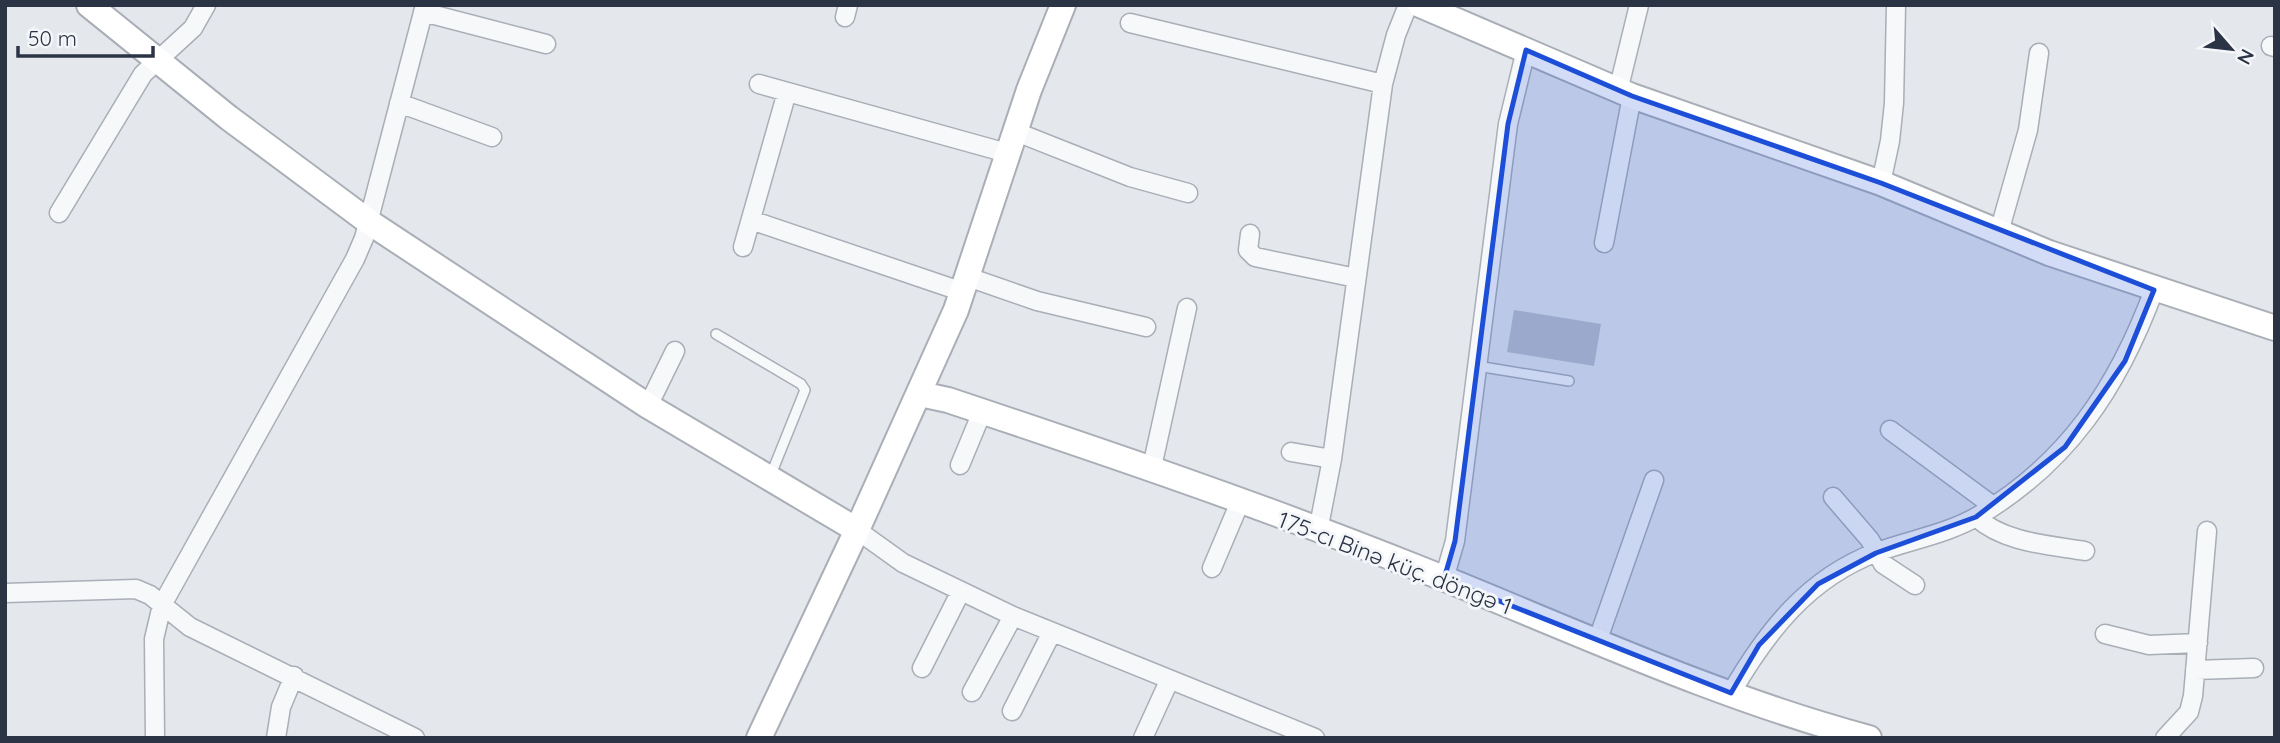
<svg xmlns="http://www.w3.org/2000/svg" width="2280" height="743" viewBox="0 0 2280 743" font-family="Quicksand,sans-serif">
	<rect width="100%" height="100%" fill="#e4e7ec"/>
	<!-- building -->
	<path fill="#bbc0ca" d="M1514,310l87,14 -7,42 -87,-14z"/>
	<g fill="none" stroke-linecap="round" stroke-linejoin="round">
		<!-- lane casing -->
		<g stroke="#a9aeb7" stroke-width="12">
			<path id="lane" d="M716,334l85,50 4,6 -35,87
				M1477,366l92,15"/>
		</g>
		<!-- street casing -->
		<g stroke="#a9aeb7" stroke-width="21">
			<path id="street" d="M423,12l123,32
				M845,17l3,-12
				M1130,23l253,61
				M2271,46l4,1
				M759,84l248,69
				M1618,91l21,-86
				M399,103l93,34
				M1014,131l116,46 58,16
				M1881,183l9,-42 4,-38 2,-98
				M59,213l84,-139 50,-46 13,-23
				M751,220l212,72
				M1999,232l29,-102 11,-77
				M1250,234l-2,16 7,7 101,21
				M1604,243l28,-147
				M743,247l44,-155
				M968,277l69,24 109,26
				M648,406l27,-55
				M1890,430l103,76
				M1291,452l41,7
				M960,465l22,-53
				M1152,467l35,-159
				M1833,497l37,43 13,24 32,21
				M1976,517c28,26 74,28 109,34
				M857,530l46,33 110,53 302,122
				M1318,531l14,-72 51,-375 13,-49 12,-30
				M1212,568l28,-66
				M1444,579l11,-38 53,-417 18,-74
				M5,593l131,-4 14,6 40,32 225,111
				M2105,634l44,11 49,-2
				M1597,642l57,-162
				M922,668l39,-77
				M2195,670l59,-2
				M972,692l41,-76
				M1731,693c36,-62 77,-115 146,-141 33,-12 70,-18 101,-36 90,-53 140,-129 176,-226
				M1012,711l40,-79
				M155,738l-1,-99 8,-34 193,-346 9,-21 61,-233
				M276,738l5,-31 13,-31
				M1143,738l26,-57
				M2165,738l24,-26 4,-16 14,-165"/>
		</g>
		<!-- secondary casing -->
		<g stroke="#a9aeb7" stroke-width="28">
			<path id="secondary" d="M89,5l140,113 140,104 279,184 209,124
				M1420,5l212,91 249,87 168,70 226,75
				M920,394l28,6c156,52 312,105 465,166 151,60 299,130 456,172
				M759,738l98,-208 99,-220 73,-220 34,-85"/>
		</g>
		<!-- lane -->
		<use href="#lane" stroke="#f7f8fa" stroke-width="9"/>
		<!-- street -->
		<use href="#street" stroke="#f7f8fa" stroke-width="18"/>
		<!-- secondary -->
		<use href="#secondary" stroke="#fff" stroke-width="24"/>
	</g>
	<!-- marked area -->
	<path fill="#1d4ed8" fill-opacity="0.2" stroke="#1d4ed8" stroke-width="5" stroke-linejoin="round" d="M1526,50l106,46 249,87 273,107 -29,71 -60,86 -89,70 -100,36 -58,31 -59,61 -28,48 -287,-114 11,-38 53,-417z"/>
	<g text-anchor="middle" stroke-width="6" stroke-linejoin="round" paint-order="stroke">
		<!-- street labels -->
		<g font-size="23" fill="#2b3445" stroke="#f4f6f9">
			<text transform="translate(1395 563) rotate(21)" y="8">175-cı Binə küç. döngə 1</text>
		</g>
	</g>
	<!-- border -->
	<rect width="2280" height="743" fill="none" stroke="#2b3445" stroke-width="14"/>
	<!-- north arrow -->
	<g transform="translate(2231 49) rotate(118)" stroke="#f4f6f9" stroke-width="5" paint-order="stroke">
	<path d="M0-5L12 26L0 18L-12 26Z" fill="#2b3445"/>
	<text y="-10" font-size="19" font-weight="bold" text-anchor="middle" fill="#2b3445">N</text>
	</g>
	<!-- scale -->
	<path d="M18 46v10h135v-10" fill="none" stroke="#2b3445" stroke-width="3.5"/>
	<text x="28" y="46" font-size="21" fill="#2b3445" stroke="#f4f6f9" stroke-width="5" paint-order="stroke">50 m</text>
</svg>
